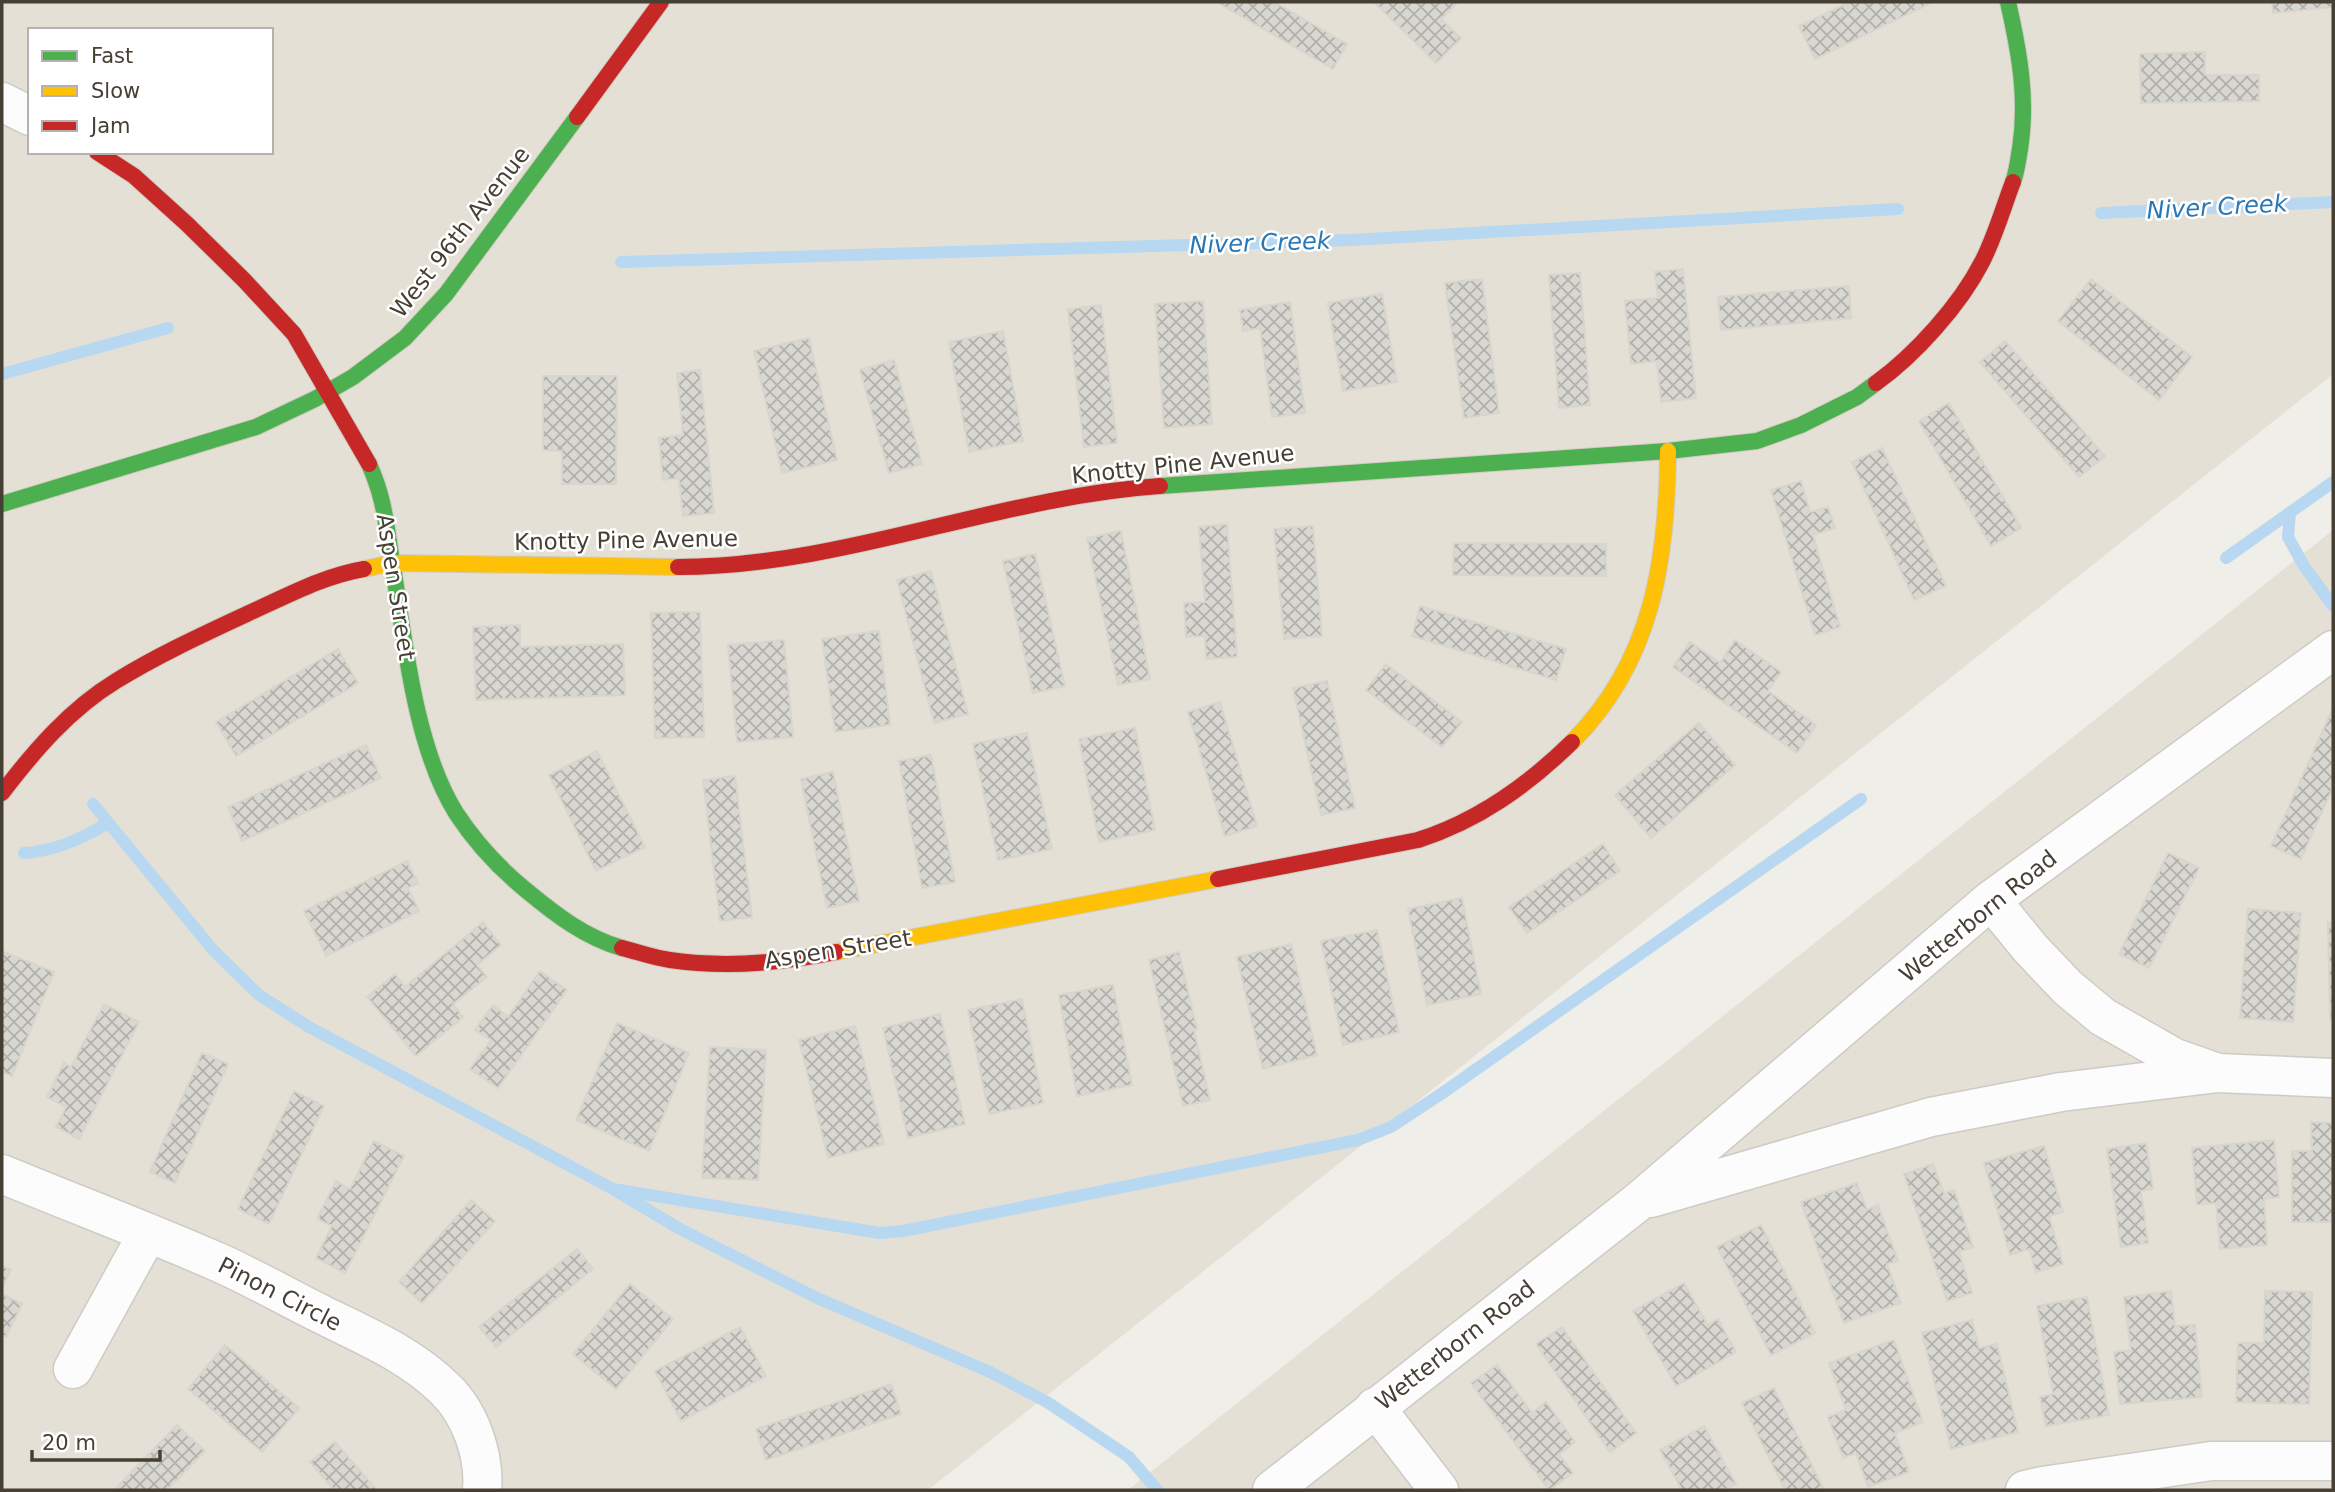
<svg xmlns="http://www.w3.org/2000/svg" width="2335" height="1492" viewBox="0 0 2335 1492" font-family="'DejaVu Sans',sans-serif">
	<defs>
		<pattern id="building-cross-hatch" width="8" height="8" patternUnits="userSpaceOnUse" patternTransform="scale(1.75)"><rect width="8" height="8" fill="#d9d7d1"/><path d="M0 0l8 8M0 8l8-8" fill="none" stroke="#b2b0aa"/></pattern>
	</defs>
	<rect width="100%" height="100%" fill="#f0eee8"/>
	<!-- residential -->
	<path fill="#e4e0d5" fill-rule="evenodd" d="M2,2h2331v372l-1405,1116h-926zM30,30h241v122h-241z
		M2333,530v960h-1205z"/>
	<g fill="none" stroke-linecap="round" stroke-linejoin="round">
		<!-- stream -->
		<path stroke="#b7d8f0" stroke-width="12" d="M2101,213l232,-11
			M621,262l730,-22 547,-31
			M2,374l166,-46
			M2290,512l-2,25 16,29 29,40
			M2226,558l107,-76
			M93,804l120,146 46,45 50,32 304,162 67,40 137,69 173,74 57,30 82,55 28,33
			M24,853c31,-2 57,-14 84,-30
			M613,1189l267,44 23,-2 455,-91 33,-13 50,-33 420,-295"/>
	</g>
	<!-- building -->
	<path fill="url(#building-cross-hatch)" stroke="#d8d5ce" stroke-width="2" d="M1221,2h53l73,42 -14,25 -113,-65z
		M1374,2h84l-17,17 20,19 -25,25z
		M1850,2h83l-118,57 -16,-33z
		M2272,2h61v5l-60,6z
		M2205,52v23h54v26l-118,2 -1,-49z
		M1683,269l13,129 -35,4 -4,-41 -26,3 -6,-63 33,-3 -3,-26z
		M1580,273l10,132 -31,3 -10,-133z
		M1482,279l17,134 -35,5 -19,-135z
		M2091,279l101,78 -33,43 -101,-79z
		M1849,286l2,32 -130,12 -3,-33z
		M1382,294l15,88 -54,9 -15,-88z
		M1203,301l9,123 -48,4 -9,-124z
		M1290,302l15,111 -33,4 -12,-89 -17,3 -3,-21z
		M1101,305l16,138 -33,4 -16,-138z
		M1003,331l20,110 -54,11 -20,-110z
		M809,338l28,122 -55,13 -28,-122z
		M2005,341l100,115 -26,21 -99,-115z
		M894,360l28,104 -33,9 -29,-103z
		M700,370l14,143 -31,3 -4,-38 -16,2 -4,-42 24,-3 -6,-62z
		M543,376h74l-1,108h-54v-33l-19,-1z
		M1949,403l72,125 -30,18 -72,-125z
		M1882,448l64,138 -32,14 -62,-138z
		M1801,481l9,31 18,-5 7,21 -22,7 27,92 -25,8 -44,-145z
		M1227,524l10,133 -31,2 -1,-23 -19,1 -2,-34 21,-1 -6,-75z
		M1313,526l9,110 -38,3 -10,-110z
		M1121,531l29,148 -32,6 -31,-147z
		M1454,543l152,1v32l-153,-1z
		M1035,554l30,132 -32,7 -30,-132z
		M931,571l37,143 -34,9 -37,-143z
		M1420,606l146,43 -10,31 -144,-44z
		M700,612l4,125 -49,1 -4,-125z
		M520,625v22l103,-3 2,51 -149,5 -3,-73z
		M879,631l11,94 -55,7 -13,-93z
		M784,640l9,97 -56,5 -9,-97z
		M1735,640l46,32 -13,19 48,34 -19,28 -124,-86 17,-25 30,21z
		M338,649l20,34 -122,73 -20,-34z
		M1386,664l76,58 -20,25 -76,-57z
		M1327,681l28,127 -34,7 -28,-127z
		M1220,702l37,124 -32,10 -37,-124z
		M2333,708v79l-32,72 -30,-13z
		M1699,723l36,42 -84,73 -36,-43z
		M1135,728l20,102 -56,12 -20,-103z
		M1027,733l25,116 -54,11 -25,-116z
		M366,745l15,33 -139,63 -14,-34z
		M597,751l48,96 -49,24 -47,-96z
		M931,755l24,127 -33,6 -23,-127z
		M833,772l26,129 -32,7 -26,-129z
		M735,776l17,141 -32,4 -17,-141z
		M1603,844l17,27 -93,62 -18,-26z
		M2168,853l31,15 -50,100 -30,-14z
		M407,861l11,22 -10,5 11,23 -93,45 -22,-45z
		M1462,898l19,96 -54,11 -19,-96z
		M2248,909l53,4 -8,109 -53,-4z
		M483,922l18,23 -24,20 10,12 -34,27 10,13 -47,39 -49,-59 28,-23 10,13z
		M2328,922h5v98h-3z
		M1377,930l22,102 -56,13 -22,-104z
		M1291,944l26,111 -54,14 -26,-112z
		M4,952l50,20 -42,104 -10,-4v-114z
		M1179,952l18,77 -3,1 16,70 -27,6 -34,-146z
		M540,971l27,19 -69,98 -28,-19 21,-29 -16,-10 18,-25 15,12z
		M1113,985l19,100 -55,11 -18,-101z
		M1022,999l21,104 -54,11 -21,-104z
		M104,1004l35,18 -60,117 -23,-12 10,-20 -19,-10 17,-34 7,4z
		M940,1014l25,110 -57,14 -25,-110z
		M617,1023l72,30 -40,98 -73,-31z
		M855,1026l29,118 -56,14 -29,-118z
		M710,1047l56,3 -8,130 -56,-2z
		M202,1053l26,11 -53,119 -25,-11z
		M294,1091l30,15 -55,118 -31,-15z
		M2311,1122l22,1v99h-41v-71h20z
		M2274,1140l5,57 -15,2 3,46 -47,4 -4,-46 -19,2 -5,-57z
		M374,1141l30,15 -59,117 -29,-15 16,-32 -15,-7 19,-38 14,8z
		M2146,1143l7,46 -12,2 7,52 -27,4 -14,-98z
		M2044,1146l19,66 -14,4 14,48 -27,8 -7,-23 -19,6 -26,-92z
		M1933,1164l11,29 10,-3 19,57 -14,5 13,41 -25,8 -43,-127z
		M1857,1183l10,27 11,-5 20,56 -11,3 14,39 -57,20 -43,-121z
		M471,1200l24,21 -73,82 -23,-21z
		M1761,1225l54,108 -44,22 -54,-108z
		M577,1249l16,20 -97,78 -17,-20z
		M2,1266l9,4 -9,18z
		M1684,1283l24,42 10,-6 18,33 -60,34 -43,-75z
		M630,1284l43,35 -57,70 -43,-35z
		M2171,1291l4,35 20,-1 7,72 -82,7 -6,-52 17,-2 -7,-53z
		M2265,1291l47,1 -3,112 -73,-2 2,-59h26z
		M2,1294l20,10 -16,33 -4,-2z
		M2087,1297l22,118 -63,11 -6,-29 13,-3 -16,-88z
		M1972,1320l7,28 18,-4 21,88 -67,17 -29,-116z
		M740,1327l26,49 -85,45 -26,-50z
		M1562,1327l74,106 -26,19 -74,-108z
		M1894,1340l29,82 -28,11 14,39 -41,15 -12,-34 -13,5 -15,-41 18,-7 -17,-47z
		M225,1345l74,63 -37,44 -74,-63z
		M1497,1365l35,48 14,-11 29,40 -16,12 14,19 -24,17 -78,-107z
		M891,1384l10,30 -135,46 -10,-31z
		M1774,1388l50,102h-39l-43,-87z
		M177,1425l28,26 -38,39h-53z
		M1704,1426l32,58 -12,6h-42l-22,-40z
		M335,1442l42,48h-43l-24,-28z"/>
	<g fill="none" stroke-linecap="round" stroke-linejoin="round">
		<!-- street casing -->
		<g stroke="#cecbc6" stroke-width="41">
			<path id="street" d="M2,102l28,14
				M1991,900l39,48 38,40 35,29 72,41 43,15 115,5
				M2,1174c70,29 142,56 211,86 38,16 73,37 110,55 42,21 88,40 122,74 25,24 40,66 37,101
				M1651,1198l280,-81 130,-25 157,-19
				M73,1369l75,-136
				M1375,1407l64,83
				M1272,1490l366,-288 353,-302 342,-250
				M2025,1490l18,-4 168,-25h122"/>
		</g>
		<!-- fast casing -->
		<g stroke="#d0cbbf" stroke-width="18">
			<path id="fast" d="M2008,2c11,49 20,96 12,147 -2,11 -3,22 -7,33
				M369,464c17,38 17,64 24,103 12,76 22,180 63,246 19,29 44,56 71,78 29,24 59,47 95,57
				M1160,486l508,-35 89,-10 44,-16 56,-28 19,-14
				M2,504l254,-77 59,-28 38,-22 52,-39 41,-44 131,-177"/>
		</g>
		<!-- slow casing -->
		<g stroke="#d0cbbf" stroke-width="18">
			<path id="slow" d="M364,569l28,-6 286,4
				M1572,742c81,-81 95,-182 96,-291
				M836,952l382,-73"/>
		</g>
		<!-- jam casing -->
		<g stroke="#d0cbbf" stroke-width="18">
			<path id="jam" d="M577,117l84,-115
				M97,152l37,24 53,48 57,56 50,54 75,130
				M1876,383c39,-28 84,-78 106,-121 13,-25 21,-54 31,-80
				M678,567c164,0 319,-70 482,-81
				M2,793c32,-42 68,-84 114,-112 42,-26 88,-47 133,-68 38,-17 74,-37 115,-44
				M1218,879l200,-39c60,-19 109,-54 154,-98
				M622,948c16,4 32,10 48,12 55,8 112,3 166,-8"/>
		</g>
		<!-- street -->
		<use href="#street" stroke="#fdfcfc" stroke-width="38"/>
		<!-- fast -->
		<use href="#fast" stroke="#4caf50" stroke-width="16"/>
		<!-- slow -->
		<use href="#slow" stroke="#ffc107" stroke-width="16"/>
		<!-- jam -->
		<use href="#jam" stroke="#c62828" stroke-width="16"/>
	</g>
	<g text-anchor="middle" stroke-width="5" stroke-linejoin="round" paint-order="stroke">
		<!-- street labels -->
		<g font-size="23" fill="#463f34" stroke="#fff">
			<text transform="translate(460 232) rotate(-52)" y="8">West 96th Avenue</text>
			<text transform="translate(1183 464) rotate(-6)" y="8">Knotty Pine Avenue</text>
			<text transform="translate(626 540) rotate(-1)" y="8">Knotty Pine Avenue</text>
			<text transform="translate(396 587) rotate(81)" y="8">Aspen Street</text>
			<text transform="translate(1978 916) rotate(-39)" y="8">Wetterborn Road</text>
			<text transform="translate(838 949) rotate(-9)" y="8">Aspen Street</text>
			<text transform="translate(280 1294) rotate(27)" y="8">Pinon Circle</text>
			<text transform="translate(1455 1345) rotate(-38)" y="8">Wetterborn Road</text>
		</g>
		<!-- water labels -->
		<g font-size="24" font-style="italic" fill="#2978b6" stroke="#fff">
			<text transform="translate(2217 207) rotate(-3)" y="8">Niver Creek</text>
			<text transform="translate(1260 243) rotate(-2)" y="8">Niver Creek</text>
		</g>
	</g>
	<!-- border -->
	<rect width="2335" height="1492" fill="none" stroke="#463f34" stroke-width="7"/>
	<!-- legend -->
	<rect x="28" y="28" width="245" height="126" fill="#ffffff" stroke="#b5b2ae" stroke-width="2"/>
	<rect x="42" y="51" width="35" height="10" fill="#4caf50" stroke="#b5b2ae" stroke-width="2"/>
	<text x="91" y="63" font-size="21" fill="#463f34">Fast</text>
	<rect x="42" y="86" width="35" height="10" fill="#ffc107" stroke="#b5b2ae" stroke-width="2"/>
	<text x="91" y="98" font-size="21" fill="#463f34">Slow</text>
	<rect x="42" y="121" width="35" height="10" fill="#c62828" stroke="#b5b2ae" stroke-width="2"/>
	<text x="91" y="133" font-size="21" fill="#463f34">Jam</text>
	<!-- scale -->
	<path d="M32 1450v10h128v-10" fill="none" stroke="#463f34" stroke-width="3.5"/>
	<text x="42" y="1450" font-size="21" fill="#463f34" stroke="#ffffff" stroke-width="5" paint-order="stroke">20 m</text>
</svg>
